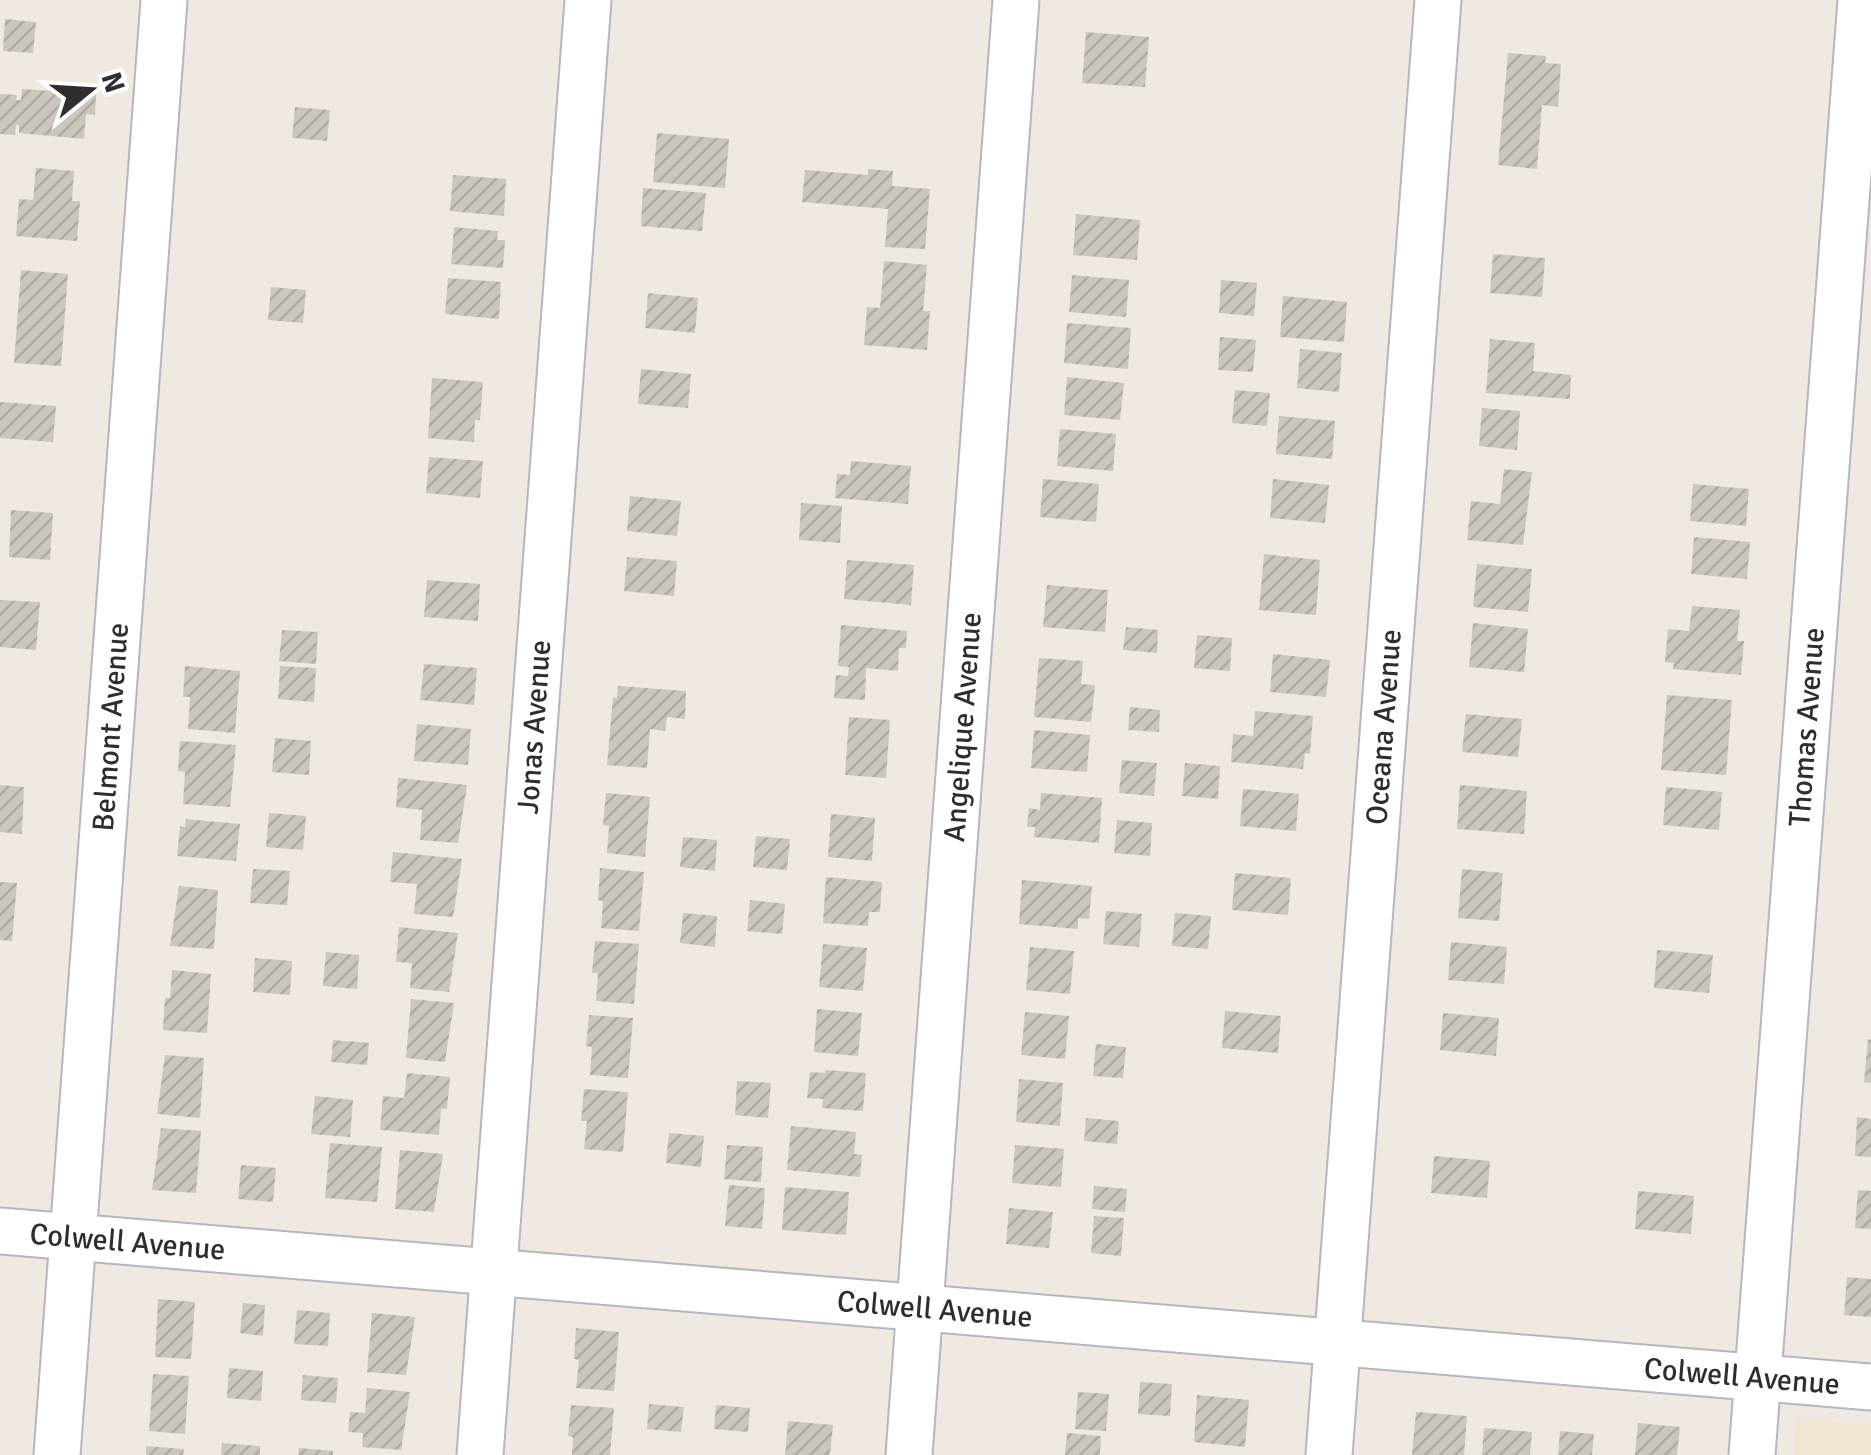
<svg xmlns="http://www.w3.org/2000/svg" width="1871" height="1455" viewBox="0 0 1871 1455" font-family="Signika,sans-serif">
	<defs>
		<pattern id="building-hatch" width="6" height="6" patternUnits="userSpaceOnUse" patternTransform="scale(2.5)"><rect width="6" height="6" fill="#cbc7bf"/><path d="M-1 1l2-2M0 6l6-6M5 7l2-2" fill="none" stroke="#afaba4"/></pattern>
	</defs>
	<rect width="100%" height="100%" fill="#efe9e1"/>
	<!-- education -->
	<path fill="#f0e6d1" d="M1795,1419l76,6v30h-78z"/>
	<!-- building -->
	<path fill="url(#building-hatch)" d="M5,19l31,3 -3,31 -30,-2z
		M1086,32l63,5 -4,50 -63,-4z
		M1508,53l38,3 -1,7 16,1 -3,43 -16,-2 -5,64 -39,-4z
		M22,89l74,5 -1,21 -9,-1 -2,25 -65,-6v-8h-3l-1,10 -15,-1v-40l17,1 -1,5h5z
		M295,107l35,3 -3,31 -35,-3z
		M657,133l72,6 -4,49 -72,-6z
		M36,168l38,3 -2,30h8l-3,40 -61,-5 3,-37 14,1z
		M868,169l25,2 -1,15 38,3 -5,60 -40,-2 3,-38 -86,-7 3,-32 63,5z
		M453,175l53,4 -2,37 -54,-5z
		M643,188l63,5 -4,38 -61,-5z
		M1076,214l64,6 -3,40 -64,-5z
		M454,227l44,4 -1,9h8l-2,28 -52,-4z
		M1493,254l52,4 -3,39 -52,-4z
		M884,261l43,4 -4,46h7l-3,39 -63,-5 3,-38 13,1z
		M21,270l47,4 -7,92 -47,-3z
		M1072,275l57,5 -3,37 -57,-5z
		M448,278l53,4 -2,37 -54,-5z
		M1221,280l36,3 -3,33 -35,-3z
		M271,287l35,3 -3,33 -35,-3z
		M648,293l50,5 -3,35 -50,-5z
		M1283,296l64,6 -3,40 -64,-5z
		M1067,323l64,5 -3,41 -64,-6z
		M1220,337l36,3 -3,32 -35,-2z
		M1490,339l45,4 -2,28 38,4 -1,24 -84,-6z
		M1300,349l42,4 -3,39 -42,-4z
		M641,369l50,5 -3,34 -50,-4z
		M1067,377l57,6 -4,37 -56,-5z
		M432,378l51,4 -3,38h-5l-1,22 -46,-4z
		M1235,390l35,3 -3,33 -35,-3z
		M0,402l56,4 -3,36 -53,-4z
		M1482,408l38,3 -3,39 -38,-4z
		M1279,416l56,5 -3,38 -56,-5z
		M1060,429l56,5 -3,37 -56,-5z
		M429,457l54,4 -3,37 -54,-5z
		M851,461l60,5 -3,38 -73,-6 2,-24 13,1z
		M1504,469l28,3 -9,73 -56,-5 4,-39 29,3z
		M1043,479l56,5 -3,38 -56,-5z
		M1273,479l56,6 -4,38 -55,-5z
		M1693,484l56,5 -3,37 -56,-5z
		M630,496l51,5 -4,35 -50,-5z
		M801,503l41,3 -2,37 -41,-3z
		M11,510l42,3 -3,47 -41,-3z
		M1694,537l56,5 -3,37 -56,-5z
		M1264,554l56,6 -4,55 -57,-5z
		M627,557l50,4 -3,35 -50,-5z
		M847,560l67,5 -3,40 -67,-6z
		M1477,564l55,5 -4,43 -55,-5z
		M427,580l53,4 -2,37 -54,-4z
		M1047,585l61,5 -3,42 -62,-5z
		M0,600l40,2 -4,48 -36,-3z
		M1692,606l48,4 -3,31h7l-3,34 -68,-6 1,-6 -9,-1 3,-33 21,2z
		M1473,623l55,6 -4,43 -55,-5z
		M841,625l66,6 -1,17h-7l-1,23 -32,-3 -1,32 -31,-2 2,-23 12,1 1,-9 -11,-1z
		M1126,627l32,3 -1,23 -34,-3z
		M282,630l36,2 -2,32 -37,-3z
		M1197,635l35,3 -2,33 -36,-3z
		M1273,654l57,6 -4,37 -56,-5z
		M1039,658l44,3 -2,23 14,1 -4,37 -57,-5z
		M424,664l53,4 -3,37 -54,-5z
		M185,666l55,5 -5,62 -47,-4 2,-32h-7z
		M280,666l36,2 -2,34 -36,-3z
		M618,686l68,5 -1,28 -18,-2 -2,14 -15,-2 -3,39 -40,-3 6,-68 4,1z
		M1667,695l65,5 -6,75 -65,-5z
		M1130,707l30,3 -1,22 -31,-2z
		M1255,711l58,5 -3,38 -5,-1 -2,16 -72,-7 2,-28 20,2z
		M1466,714l56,5 -4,38 -56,-5z
		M849,717l41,3 -4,58 -41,-3z
		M417,724l54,5 -3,36 -54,-4z
		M1034,730l56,5 -3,37 -56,-4z
		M275,738l36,3 -2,34 -37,-3z
		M180,741l56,4 -6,62 -47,-3 2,-32 -7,-1z
		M1122,760l35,3 -3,33 -35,-3z
		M1185,763l35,3 -2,33 -36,-3z
		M398,778l69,7 -9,58 -38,-3 2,-30 -26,-3z
		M0,785l24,2 -2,47 -22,-2z
		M1460,785l67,6 -3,43 -67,-5z
		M1666,787l56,5 -3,38 -56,-5z
		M1243,789l56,5 -3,37 -56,-5z
		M606,793l44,4 -5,60 -38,-4 2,-27 -6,-1z
		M1041,793l61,5 -3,45 -65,-6 1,-10h-8l2,-19 11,2z
		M269,813l37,3 -3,34 -37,-3z
		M831,814l44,4 -3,43 -44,-4z
		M186,819l54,5 -4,37 -59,-5 3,-30 5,1z
		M1117,820l35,3 -2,33 -36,-3z
		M756,836l34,3 -3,31 -34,-3z
		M683,837l34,3 -2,31 -35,-4z
		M393,852l69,7 -9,58 -39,-3 3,-30 -27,-2z
		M600,868l44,4 -5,59 -38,-3 2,-27 -5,-1z
		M253,869l37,2 -3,34 -37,-2z
		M1462,869l41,4 -4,48 -41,-3z
		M1235,873l56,5 -3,37 -56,-5z
		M826,877l56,5 -2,30h-11l-1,14 -45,-3z
		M1022,880l70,6 -3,33 -11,-1v11l-59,-5z
		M0,882l17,1 -5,58 -12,-1z
		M179,886l39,4 -4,59 -44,-3z
		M750,900l35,4 -3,30 -35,-3z
		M1106,911l36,3 -3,33 -36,-3z
		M683,913l34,3 -2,31 -35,-4z
		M1175,913l36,3 -3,33 -36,-3z
		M399,927l59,6 -9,59 -39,-4 2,-25 -16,-1z
		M595,941l44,3 -5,60 -38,-3 2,-28h-6z
		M1451,942l56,5 -3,37 -56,-4z
		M823,944l44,4 -4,43 -44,-4z
		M1030,947l44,4 -4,43 -44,-4z
		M1657,950l56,5 -4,38 -55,-5z
		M326,952l33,3 -2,34 -34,-3z
		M255,958l37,3 -2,34 -37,-3z
		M172,970l39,4 -4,59 -44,-3 2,-32h5z
		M411,999l43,4 -9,59 -39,-4z
		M817,1009l45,4 -4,43 -44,-4z
		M1225,1011l56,5 -3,37 -56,-5z
		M1025,1012l44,4 -4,43 -44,-4z
		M1443,1013l56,5 -3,38 -56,-6z
		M589,1015l44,3 -5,60 -38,-3 2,-28 -6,-1z
		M1868,1039l3,1v43l-7,-1z
		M333,1040l36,3 -2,22 -36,-3z
		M1096,1044l30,3 -3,31 -30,-2z
		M165,1055l39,3 -4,60 -43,-4z
		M825,1070l41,3 -3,38 -41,-3 1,-9 -16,-1 3,-26 15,1z
		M407,1073l43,4 -3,32h-6l-2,26 -59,-5 3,-34 21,2z
		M1019,1079l44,4 -3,43 -44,-4z
		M737,1081l34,2 -3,35 -33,-3z
		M584,1089l44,3 -5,60 -39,-3 3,-28h-6z
		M315,1096l38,4 -3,37 -39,-3z
		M1857,1117l14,2v38l-16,-1z
		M1086,1118l33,3 -2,23 -33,-3z
		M791,1126l65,6 -2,22 8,1 -2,22 -73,-7z
		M161,1128l40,3 -5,62 -44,-3z
		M669,1133l35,3 -3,31 -35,-4z
		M330,1143l52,4 -5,55 -52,-4z
		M727,1145l36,2 -2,35 -37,-3z
		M1015,1145l49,4 -3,38 -49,-4z
		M400,1150l43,4 -9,58 -39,-3z
		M1434,1156l56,5 -3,37 -56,-5z
		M241,1165l35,3 -3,34 -35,-3z
		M729,1185l36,3 -3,41 -37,-3z
		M1094,1186l33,3 -2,23 -33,-3z
		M785,1187l64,5 -3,43 -64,-5z
		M1858,1190l13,1v38l-16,-1z
		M1638,1191l56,5 -3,38 -56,-5z
		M1009,1208l44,4 -4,36 -43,-4z
		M1094,1216l30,2 -3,38 -30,-3z
		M1847,1277l24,2v38l-27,-2z
		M158,1299l37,3 -4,57 -36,-2z
		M243,1303l22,2 -2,31 -23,-3z
		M297,1310l33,3 -2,33 -34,-2z
		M372,1313l43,4 -9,58 -39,-3z
		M576,1328l43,4 -5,59 -38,-3 3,-28 -5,-1z
		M229,1368l34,3 -2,30 -34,-3z
		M153,1374l36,2 -4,58 -36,-3z
		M303,1375l35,3 -2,25 -35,-3z
		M1140,1382l32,2 -2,32 -32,-2z
		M367,1388l43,4 -9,58 -39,-3 1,-14 -15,-1 2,-20 15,1z
		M1078,1392l31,2 -3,37 -31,-2z
		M1197,1395l52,5 -4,47 -51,-5z
		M649,1404l35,3 -3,25 -34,-3z
		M571,1405l43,3 -4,47h-38l1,-18 -5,-1z
		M716,1405l34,3 -2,24 -34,-3z
		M1416,1412l51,4 -3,39h-52z
		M788,1421l45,4 -3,30h-45z
		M1638,1423l42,4 -3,28h-42z
		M1484,1428l48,4 -2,23h-48z
		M1560,1431l34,3 -2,21h-34z
		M1067,1433l34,3 -1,19h-35z
		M222,1443l38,3v9h-39z
		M146,1446l38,3 -1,6h-37z
		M299,1448l34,3v4h-35z"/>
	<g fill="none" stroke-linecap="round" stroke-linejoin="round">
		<!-- minor casing -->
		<g stroke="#b4b7c1" stroke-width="49">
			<g id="minor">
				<path id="s1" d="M0,1231l1871,156"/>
				<path id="s2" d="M57,1455l107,-1455"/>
				<path id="s3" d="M480,1455l108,-1455"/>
				<path id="s4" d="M909,1455l107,-1455"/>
				<path id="s5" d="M1329,1455l109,-1455"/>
				<path id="s6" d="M1752,1455l109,-1455"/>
			</g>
		</g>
		<!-- minor -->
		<use href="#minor" stroke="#fff" stroke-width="45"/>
	</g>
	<g text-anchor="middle" stroke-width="8" stroke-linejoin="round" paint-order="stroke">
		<!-- street labels -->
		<g font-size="30" fill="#2e2e2e" stroke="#fff">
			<text dy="10" stroke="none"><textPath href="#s3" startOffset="730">Jonas Avenue</textPath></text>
			<text dy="10" stroke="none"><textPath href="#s4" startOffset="730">Angelique Avenue</textPath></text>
			<text dy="10" stroke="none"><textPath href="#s5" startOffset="730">Oceana Avenue</textPath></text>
			<text dy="10" stroke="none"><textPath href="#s2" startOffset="730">Belmont Avenue</textPath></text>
			<text dy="10" stroke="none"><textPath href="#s6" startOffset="730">Thomas Avenue</textPath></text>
			<text dy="10" stroke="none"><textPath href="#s1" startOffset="128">Colwell Avenue</textPath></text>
			<text dy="10" stroke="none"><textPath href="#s1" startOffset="938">Colwell Avenue</textPath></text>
			<text dy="10" stroke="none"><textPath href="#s1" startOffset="1748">Colwell Avenue</textPath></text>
		</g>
	</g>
	<!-- north arrow -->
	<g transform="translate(90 90) rotate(72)" stroke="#ffffff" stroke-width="8" paint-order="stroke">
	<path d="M0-8L18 38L0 25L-18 38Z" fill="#2e2e2e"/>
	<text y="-15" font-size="28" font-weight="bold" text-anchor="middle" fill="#2e2e2e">N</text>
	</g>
</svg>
